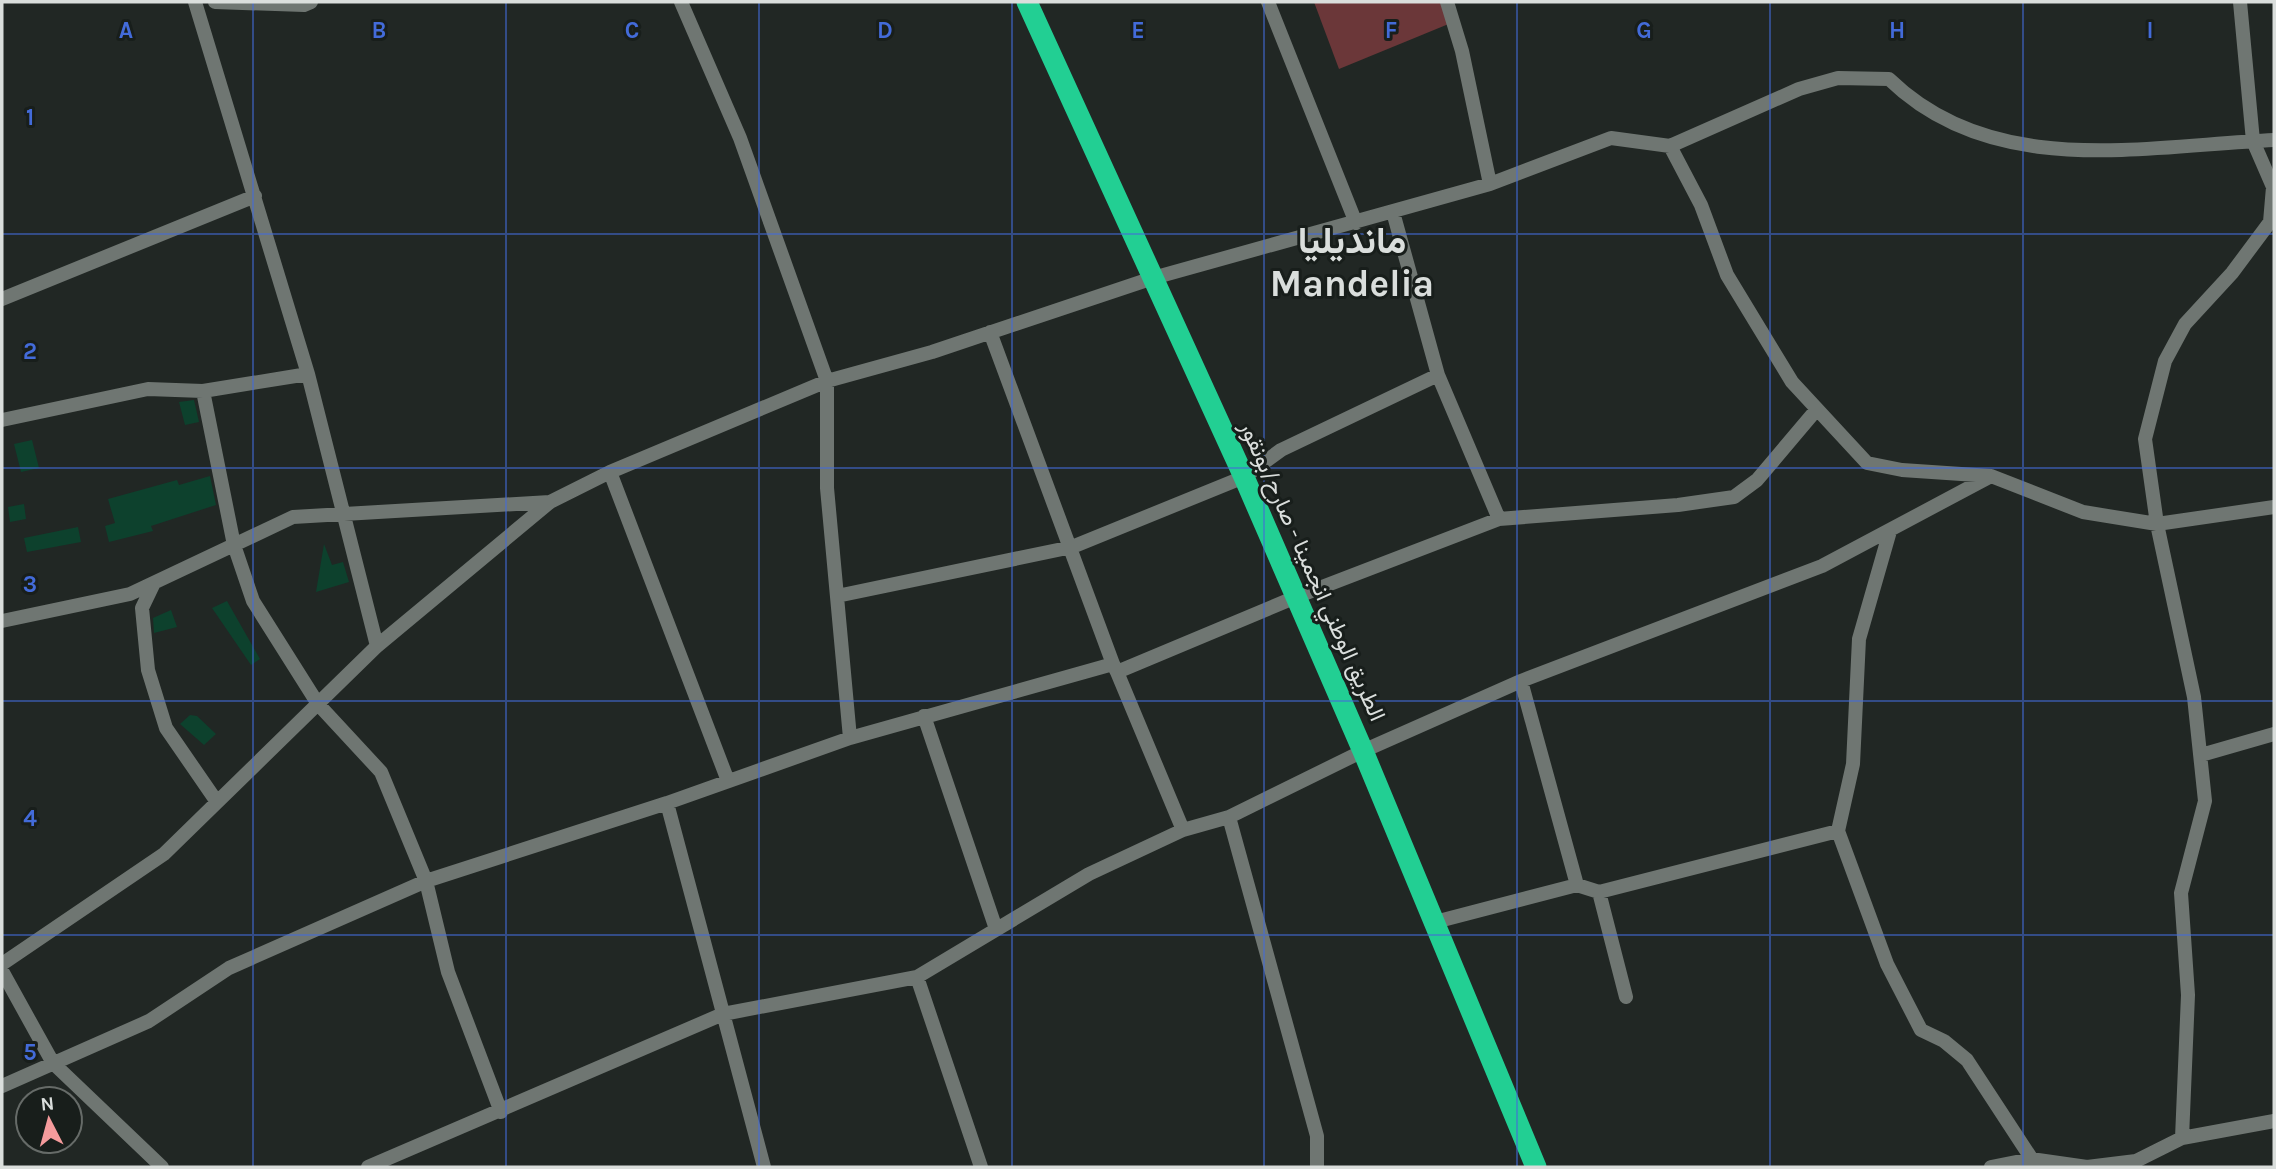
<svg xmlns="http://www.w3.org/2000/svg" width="2276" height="1169" viewBox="0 0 2276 1169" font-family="Karla,Vazirmatn,sans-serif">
	<rect width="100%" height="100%" fill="#212724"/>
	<!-- green -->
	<path fill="#6b3739" d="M1314,2h129l8,21 -112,46z"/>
	<!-- building -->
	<path fill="#0d412d" d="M194,400l5,22 -14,3 -6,-23z
		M32,440l7,28 -18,4 -7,-28z
		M210,476l6,29 -65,21 2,5 -44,11 -4,-16 10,-3 -7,-24 69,-19 2,5z
		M24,504l2,15 -16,3 -2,-15z
		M78,527l3,15 -54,10 -3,-14z
		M324,544l8,21 11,-3 6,20 -33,10z
		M227,601l33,58 -9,6 -39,-57z
		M171,610l6,17 -23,6 -1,-15z
		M190,715l7,1 19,18 -12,11 -24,-21z"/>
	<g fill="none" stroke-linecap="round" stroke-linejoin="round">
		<!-- street -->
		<path stroke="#6f7672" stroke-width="14" d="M195,2l113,372 69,272
			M215,2l89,3 7,-3
			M681,2l59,136 87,243v107l23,250
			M1268,2l88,221
			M1447,2l15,49 28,133
			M1670,146l31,59 26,70 65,107 75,81 35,7 89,6 92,36 74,12 117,-17
			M1393,212l45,163 61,144
			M2,299l253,-103
			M990,332l123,332
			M203,391l31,154 19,56 65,103 63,68 45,109 22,91 53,140
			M2,420l146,-31 55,2 105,-17
			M610,472l118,309
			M1890,531l-31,108 -6,125 -15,67 49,133 34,66 23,11 23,19 70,107
			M154,583l-12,25 6,62 18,58 51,74
			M837,596l235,-49 172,-70 37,-27 157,-75
			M2,621l128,-27 163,-77 257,-15
			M1117,672l66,158
			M1521,681l56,204 22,7 27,105
			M924,716l72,213
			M2201,755l73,-21
			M667,803l97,364
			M1229,817l88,319v31
			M1599,892l239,-61
			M1435,922l142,-37
			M2,964l162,-110 213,-208 173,-144 60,-30 217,-91 105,-29 221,-74 337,-94 121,-46 59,8 129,-57 39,-11 51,1c104,101 254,67 385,61
			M2,971l51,92 109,104
			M917,977l64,190
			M2,1086l147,-65 80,-53 197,-87 241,-78 183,-65 263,-74 4,8 179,-75 203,-78 179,-14 56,-8 23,-17 60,-71
			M2182,1138l6,-143 -7,-102 24,-92 -11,-104 -37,-173 -12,-85 20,-78 20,-37 47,-51 38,-51 3,-35 -20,-46 -13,-139
			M368,1167l355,-153 194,-37 172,-103 94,-44 46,-13 134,-66 158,-70 301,-115 169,-90
			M1991,1167l40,-8 56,8 49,-6 46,-23 92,-17"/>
		<!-- highway -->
		<path stroke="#22cf93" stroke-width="21" d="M1027,2l217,475 119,274 173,416"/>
	</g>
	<!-- grid -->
	<path fill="none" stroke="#436bd9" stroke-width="2" stroke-opacity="0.55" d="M253,2v1165M506,2v1165M759,2v1165M1012,2v1165M1264,2v1165M1517,2v1165M1770,2v1165M2023,2v1165M2,234h2272M2,468h2272M2,701h2272M2,935h2272"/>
	<g text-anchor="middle" stroke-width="6" stroke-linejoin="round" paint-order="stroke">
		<!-- street labels -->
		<g font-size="23" fill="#dadedc" stroke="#181e1b">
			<text transform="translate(1313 571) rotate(66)" y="8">الطريق الوطني انجمينا - صارح/بونقور</text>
		</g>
		<!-- town labels -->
		<g font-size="37" font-weight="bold" fill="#dadedc" stroke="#181e1b">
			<text x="1352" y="253">مانديليا<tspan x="1352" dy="43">Mandelia</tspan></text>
		</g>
	</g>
	<g font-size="23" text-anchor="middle" font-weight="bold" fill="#436bd9" stroke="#181e1b" stroke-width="6" stroke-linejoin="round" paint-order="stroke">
		<text x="126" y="38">A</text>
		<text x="379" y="38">B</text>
		<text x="632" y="38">C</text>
		<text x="885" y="38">D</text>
		<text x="1138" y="38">E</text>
		<text x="1391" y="38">F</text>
		<text x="1644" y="38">G</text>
		<text x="1897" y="38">H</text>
		<text x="2150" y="38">I</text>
		<text x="30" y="125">1</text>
		<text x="30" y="359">2</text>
		<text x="30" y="592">3</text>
		<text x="30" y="826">4</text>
		<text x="30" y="1060">5</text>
	</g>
	<!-- border -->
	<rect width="2276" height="1169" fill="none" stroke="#dadedc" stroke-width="7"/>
	<!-- north arrow -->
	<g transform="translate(49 1120) rotate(354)"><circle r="33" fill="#181e1b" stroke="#666b68" stroke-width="2"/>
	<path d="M0-5L12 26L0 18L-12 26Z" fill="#f59b9c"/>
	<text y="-10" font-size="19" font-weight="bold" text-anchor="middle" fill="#dadedc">N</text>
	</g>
</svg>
